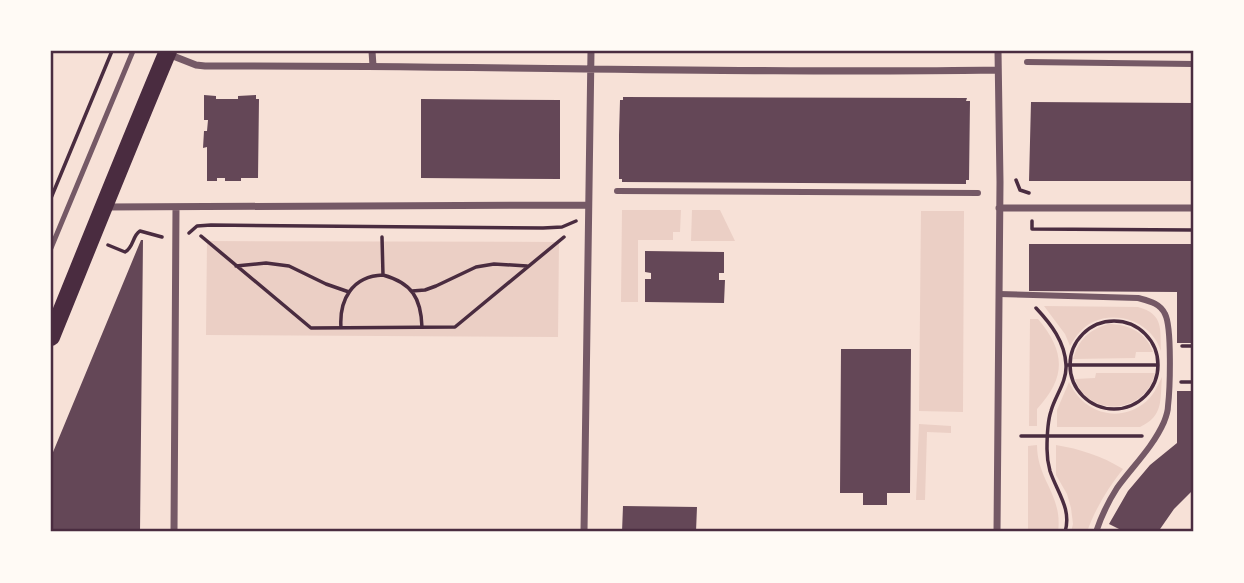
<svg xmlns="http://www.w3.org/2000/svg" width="1244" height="583" viewBox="0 0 1244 583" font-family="Roboto,sans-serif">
	<rect width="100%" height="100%" fill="#f7e1d7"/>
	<!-- green -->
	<path fill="#ebcfc5" d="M622,210h59l-1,22h-7v8h-35v62h-17z
		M692,210h28l15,31h-44z
		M921,211h43l-1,201 -44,-1z
		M207,241l352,1 -1,95 -352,-2z
		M1044,306l94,1c26,7 22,22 23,44 -9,-28 -42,-41 -68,-29 -11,5 -17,14 -23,24l-5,-12z
		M1030,319h8c28,33 28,59 -1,90v17h-8z
		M1108,324c20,0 38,8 45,28h-17l-1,6 -62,1c6,-20 16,-29 35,-35z
		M1096,373h59c-9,41 -66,46 -80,6l20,-1z
		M1162,377c-2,22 2,39 -22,50h-83v-17l12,-28c13,29 47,42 74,22 10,-7 14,-17 19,-27z
		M919,424l32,2v7l-24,-1 -2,68h-9z
		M1037,445c0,35 26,50 21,87h-30v-86z
		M1056,445c24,4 46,11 67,24 -15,19 -28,40 -36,63h-16l2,-8 -2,-16 -4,-14 -11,-19z"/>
	<!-- building -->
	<path fill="#644757" d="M204,95l12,1v3h22v-3l18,-1v4h3l-1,79h-17v3h-16v-3h-8v3h-10v-34l-4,1 1,-17h3l1,-11h-4z
		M623,97l344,1 -1,3h4l-1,79h-3v4l-344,-2v-3h-3v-44l1,-35h3z
		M421,99l139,1v79l-139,-1z
		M1031,102l162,1v78h-164z
		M141,240h2l-3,292h-89v-75z
		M1029,244h164v99h-16v-51l-148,-1z
		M645,251l79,1v21h-5v7h6l-1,23 -79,-1v-23h6v-6l-6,-1z
		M841,349h70l-1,144h-23v12h-24v-12h-23z
		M1177,391h16v99l-19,19 -16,23h-33l-16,-8 19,-33 22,-26 27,-22z
		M623,506l74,1 -1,25h-74z"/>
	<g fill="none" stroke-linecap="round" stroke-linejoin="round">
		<!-- path -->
		<path stroke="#4a2c40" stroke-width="3.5" d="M1016,180l4,10 9,3
			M51,198l61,-147
			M1032,221v8l161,1
			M189,233l8,-7 14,-1 332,3 19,-1 14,-6
			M201,236l110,92 144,-1 109,-90
			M108,245l17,7c9,-5 7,-16 15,-21l22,6
			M236,266l30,-3 23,3 37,18 23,8
			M383,275c29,8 38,23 39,52
			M412,291l13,-1 11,-4 40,-19 18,-3 33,2
			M1036,308c15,16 29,34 30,57 1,17 -11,31 -15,46 -4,12 -4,26 -4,38 0,7 1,15 3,22 7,21 22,38 15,61
			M1070 365a44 44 0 1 1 88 0a44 44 0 1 1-88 0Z
			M341,328c-2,-28 11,-52 42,-53l-1,-38
			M1182,346h11
			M1068,365h90
			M1181,382h12
			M1021,436h121"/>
		<!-- service -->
		<path stroke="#755966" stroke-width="5" d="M51,248l82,-197"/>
		<!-- pedestrian -->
		<path stroke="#755966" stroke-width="6" d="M1027,62l166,2
			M617,191l361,2
			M999,294l139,4c11,3 22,5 27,16 7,13 5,75 3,92 0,6 -2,11 -4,16 -11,25 -31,44 -47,66 -9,14 -16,29 -21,44"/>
		<!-- minor -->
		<path stroke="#755966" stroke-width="7" d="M372,51l1,15
			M168,54l28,11 9,1c264,-1 529,8 793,4
			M105,207l483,-2
			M999,208h194
			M174,532l2,-325
			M584,532l7,-481
			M997,532l3,-350 -2,-131"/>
		<!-- primary -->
		<path stroke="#4a2c40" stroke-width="18" d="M51,337c39,-96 77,-191 117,-286"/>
	</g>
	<!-- border -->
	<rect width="1244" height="583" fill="none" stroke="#fffaf5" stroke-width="105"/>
	<rect x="52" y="52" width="1140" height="478" fill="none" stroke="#4a2c40" stroke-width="2.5"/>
</svg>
